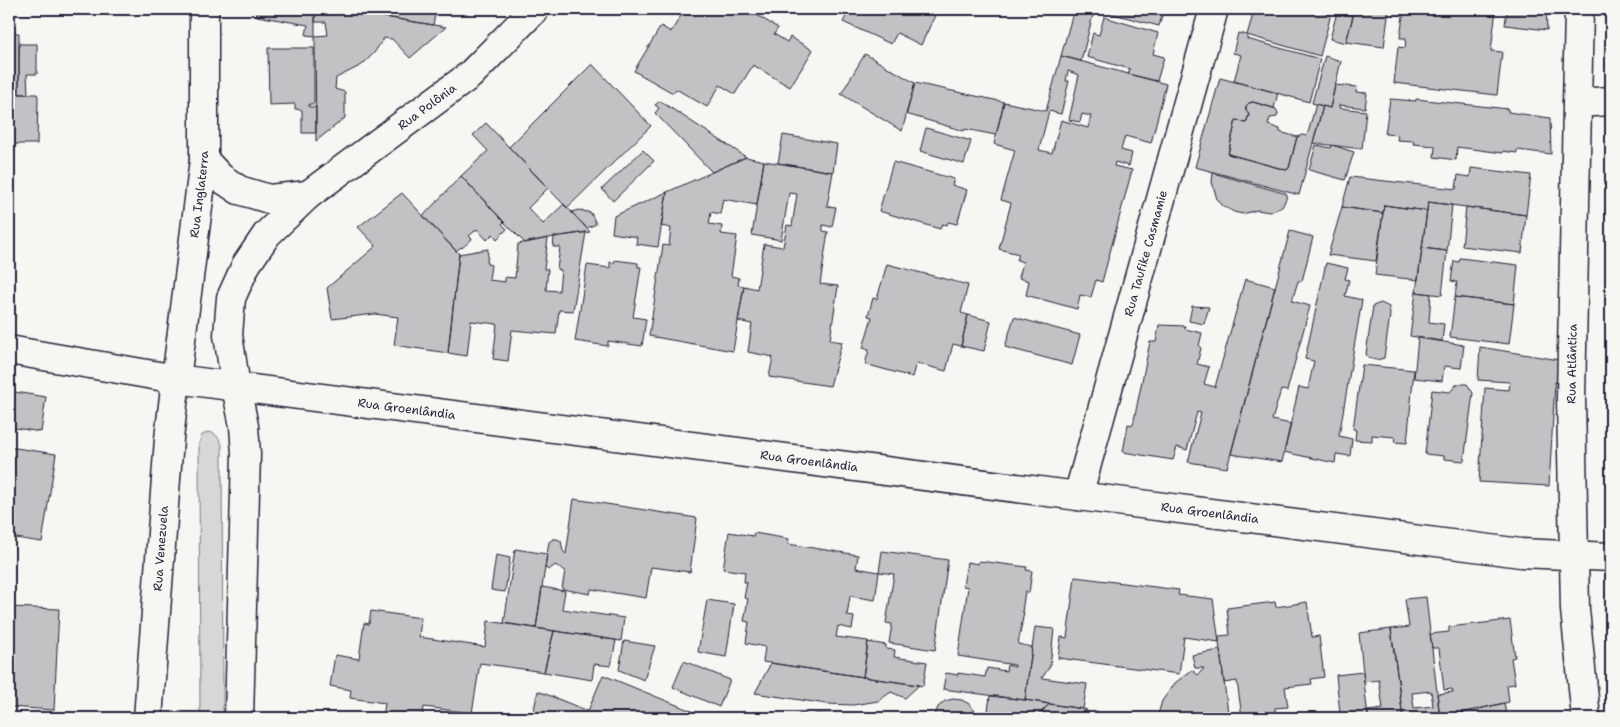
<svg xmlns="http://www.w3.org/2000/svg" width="1620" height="727" viewBox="0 0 1620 727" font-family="'Shantell Sans',sans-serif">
	<rect width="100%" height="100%" fill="#f6f6f2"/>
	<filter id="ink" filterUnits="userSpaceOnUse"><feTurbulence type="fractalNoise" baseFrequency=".02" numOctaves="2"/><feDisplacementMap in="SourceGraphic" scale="10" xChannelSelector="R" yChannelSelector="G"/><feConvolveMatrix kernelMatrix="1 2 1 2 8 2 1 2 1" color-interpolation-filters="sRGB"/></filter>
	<g filter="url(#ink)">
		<!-- green -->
		<path fill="#d7d7d7" stroke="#7c7c89" d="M209,432c7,1 11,7 13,13l1,273h-23l-1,-275 3,-8z"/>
		<!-- building -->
		<path fill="#c2c2c4" stroke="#22223b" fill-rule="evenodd" d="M257,9h58v27l-9,-1 2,-10 -51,-9z
			M315,9h19l112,18 -36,31 -18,-19 -8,-1 -10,15 -12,12 -26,13 -1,11 10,3v26l-29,23 -1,-105 13,-1 -2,-13h-11z
			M358,9h78l-3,16 -76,-13z
			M685,9h62l31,19 -4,6 13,8 3,-5 23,13 -23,37 -37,-22 -18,29 -15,-9 -13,22 -31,-18 -3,4 -39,-22 27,-45 10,6z
			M850,9h88l-17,36 -24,-12 -6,11 -48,-22z
			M1074,9h18l-2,5z
			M1074,9l19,6 -12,46 -20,-5z
			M1094,9h70l-5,17z
			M1245,9h66l20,5 -11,42 -73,-21 7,-24z
			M1355,9h34l-5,38 -38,-5z
			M1404,9h92l-5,42 11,1 -5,43 -103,-12 4,-36 7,1 1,-10h-6z
			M1507,9h39l1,21 -42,-5z
			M1337,12l16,4 -7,27 -16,-4z
			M1104,17l54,16 -5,21 11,3 -7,24 -29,-7 2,-5 -43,-12 6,-24 6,2z
			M9,33h10v61h18l1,3 -1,47h-28z
			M1238,33l9,2v4l73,20 -11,43 -75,-21 7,-26 -8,-2z
			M19,44h18v30h-10l1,20h-9z
			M268,48h46v56h-5v3h7v26h-14v-23l-7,-1v-5l-26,1z
			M865,54l50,29 -13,48 -61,-37z
			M1061,56l105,28 -15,59 -26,-7 -4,14 11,3 -3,13 -14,-4 -1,4 18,4 -30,112 -6,-2 -5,17 -11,-2 -3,14 -51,-14 3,-14 -10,-3 4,-16 -6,-2 2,-6 -20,-5 12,-46 -10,-3 14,-50 -21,-6 10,-42 42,9zM1068,71l11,4 -10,45 11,2 2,-8 9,2 -3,12 -27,-8 -9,33 -13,-3 10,-39 12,3 8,-33h-3z
			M1325,56l16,5 -11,47 -18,-5z
			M592,64l59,62 -84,82 -58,-61z
			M1220,78l58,15 -4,15 -21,-6 -4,1 -3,3v4l3,5 -3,8 -10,-3 -8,34 58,16 3,-2 8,-31 5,-2 4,1 2,-3 8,-29 7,2 -24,89 -104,-28z
			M915,83l89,19 -8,33 -31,-6 -1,2 -58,-17z
			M1335,85l22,2 -1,5 11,1 -2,15 -26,-3v3l27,3 -4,38 -49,-6 10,-37 7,2z
			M1390,99l26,2v-2l92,10v3l42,6 1,36 -34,-4v3l-14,-2v2l-46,-6 -1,13 -22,-3 1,-11 -22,-2 1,-3 -17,-1 1,-5 -13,-1z
			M660,101l86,56 -34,15 -57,-59 4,-5 -4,-3z
			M1253,102l23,7 2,4 -1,4 -7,1 -2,7 12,4v3l17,5 -8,31 -3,2 -58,-16 8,-34 10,3 3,-8 -3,-5v-4l3,-3z
			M486,123l62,65 -20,20 15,16 21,-20 26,28 -36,5 -29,6 -21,-21 -43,-46 27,-25 -15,-16z
			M926,128l45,13 -7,23 -44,-13z
			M783,135l54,9 -4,28 -55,-9z
			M1316,145l15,3 1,-3 22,7 -9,28 -36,-10z
			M643,150l11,11 -41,40 -11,-12z
			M746,157l18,4 -7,44 -34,-6 -3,15 -9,-2 -2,12 13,2 -1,8 16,2 -6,40 8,2 -1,7 6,1 -11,65 -84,-15 14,-91 6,1 2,-18 -10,-2 6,-34z
			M764,161l69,11 -6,34 9,1 -4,20 -9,-2v6l5,1 -8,52 18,2 -8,54 12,2 -12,44 -61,-9 4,-20 -25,-5 4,-28 -14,-3 6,-35 13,3 7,-45 19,3 4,-22 5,1 5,-32 -8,-1 -8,47 -29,-5z
			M893,162l61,17 -2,6 15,5 -10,34 -9,-2 -1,3 -5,-1 -2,5 -61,-18z
			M1471,168l60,7 -5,40 -98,-13 -1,9 -43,-6 -1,8 -41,-6 8,-30 106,12 2,-14 12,2z
			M1213,173l74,21 -1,5 -4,8 -12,5 -13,-2 -14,4 -9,-2 -11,-6 -6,-7 -5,-17z
			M461,176l43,46 -2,2 5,5 -10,10 -4,-5 -6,6 -10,-11 -8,7 3,3 -10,9 -1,-1 -5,4 -33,-35z
			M667,192l-9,55 -22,-3 1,-7 -25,-4 2,-17z
			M402,193l57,61 -11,99 -54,-8 4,-28 -23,-3 -43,5 -5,-31 49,-42 -18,-19z
			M1428,202l24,3 -5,46 -25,-3z
			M1384,205l43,6 -9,69 -43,-5z
			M1342,207l41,6 -7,48 -48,-6z
			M1466,207l60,8 -4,38 -60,-7z
			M579,210l12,3 5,11 -9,4 -16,-16z
			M1290,231l23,6 -11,44h-4l-6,20 18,5 -23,85 -6,-1 -9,30 19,4 -9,38 -51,-8z
			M586,232l-13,79 -14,-1 -3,24 -44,-4 -4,31 -15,-2 4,-35 -26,-3 -4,35 -19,-3 11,-99 29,-5 -1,15 4,1 -2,15 16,2v-5l10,1 3,-34 30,-6 -4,31h4l-2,21 13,1 2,-21 -4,-1 3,-22h-7l1,-10z
			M1422,248l25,3 -5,44 -26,-3z
			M1460,258l58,7 -4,39 -59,-7 2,-15 -6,-1 3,-20 5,1z
			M615,260l23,3v4h3l-8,50 13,2 -4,27 -34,-5v5l-33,-5 12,-76 23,3v-6l4,1z
			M1326,263l22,5 -3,11 4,1 -4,16 17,4 -23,136 13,3 -2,17 -14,-2 -1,9 -51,-11 15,-65 9,2 6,-28 -9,-2z
			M887,264l81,21 -7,28 7,2 -7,31 -8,-2 -7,27 -30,-8 -4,14 -47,-13 4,-14 -6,-2 9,-31 -4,-1 5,-18 4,1z
			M1245,279l30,8 -48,181 -39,-6 13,-49 -4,-1 -10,38 -10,-3 -4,13 -50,-8 5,-28 5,1 17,-83h6l3,-17 26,1v3l17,4 -3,13 2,2 -4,16 12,3 -5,17 11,3z
			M1416,292l15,2 -2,28 15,2 -2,17 -32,-5z
			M1455,297l59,7 -5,40 -59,-7z
			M1381,303l8,4 1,8 -6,43 -8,2 -7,-2 -3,-4 7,-48z
			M1192,306l17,1 -5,17 -15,-3z
			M968,315l23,6 -7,30 -23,-5z
			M1014,317l66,18 -8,30 -67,-18z
			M1418,338l46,7 -3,23 -17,-2 -2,15 -28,-3z
			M1480,347l79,13 1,23 -5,-1 -6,104 -70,-4 6,-94 24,2 1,-8 -32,-2z
			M1362,365l52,5 -7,73 -13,-1 1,-5 -23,-2v6l-17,-1 1,-10 -3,-1z
			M1457,384h10l6,9 -9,68 -20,-2v-3l-19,-2 7,-64 18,2z
			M9,391l37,6 -5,35 -32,-5z
			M9,447l47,7 -14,88 -33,-5z
			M574,499l123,19 -7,54 -39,-5 -5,31 -55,-9 -1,5 -28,-5 3,-18 -10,-6 -6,5 -4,-2 4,-26 4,-3h4l4,2 2,10 3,3z
			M729,532l24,4 1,-3 35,6 -1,5 70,11 -2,13 23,4 -4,28 -25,-4 -3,20 7,1 -2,12 -14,-3 -2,11 32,4 -5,36 -100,-15 2,-15 -19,-4 3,-21 -5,-1 4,-22 -4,-1 3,-16h-3l1,-10 -22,-3z
			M515,549l32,5 -11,74 -32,-5z
			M882,551l66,9 -13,90 -46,-7 3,-19 -6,-1 8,-49 -15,-2z
			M496,555l14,3 -5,34 -14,-2z
			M979,561l48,6 -1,3 6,1 -3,22 -4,-2 -3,21h2l-6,32 14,3 -7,53 -82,-11 3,-16 12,2v-2l27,4 2,-9 19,3 1,-6 8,2v-2l-57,-9 10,-69 -5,-1 4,-24 11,2z
			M1075,577l104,13 -1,5 35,4 6,43 -35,-5 -5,37 -121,-16 3,-21 6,1z
			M542,587l23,4 -3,18 62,9 -3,23 -85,-13z
			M1426,597l14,121h-37l-12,-89 18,-2 -4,-28zM1431,691l2,15 -19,2 -2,-15z
			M707,600l27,4 -8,53 -28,-5z
			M1275,602l1,5 31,-5 5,35 7,-1 5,41 -13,2 1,5 -27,3 3,20 -13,1v4l-33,5 -5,-36 -13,2 -5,-41v-6l11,-1 -3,-27z
			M9,607l50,2 -5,101 -45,-3z
			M371,611l50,7 -2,19 66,10 3,-26 66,10 -10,41 -64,-9 -8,50 -48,-6 -2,11h-39l2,-15 -35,-5 1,-8 -21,-4 5,-31 24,4 5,-36 5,1z
			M1510,620l5,37 -4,1 4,26 -8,1 2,17 -69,16 -3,-24 16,-2 -1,-3 -8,1 -5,-42h-7l-2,-14 19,-2v-5z
			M1035,627l19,2 -4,37 -8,12 45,6 -4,25 -58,-9z
			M1391,629l12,89h-35v-7l15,-2 -4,-29 -15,2 -5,-49z
			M554,631l62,9 -5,26 -17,-2 -2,16 -48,-8z
			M624,641l31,5 -11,34 -25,-10z
			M868,642l18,3v4l9,1 -1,7 33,5 -4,24 -60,-9z
			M1220,650l8,63 -5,5h-66l5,-17 13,-18 17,-13 6,5 6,-7h-9l-3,-13z
			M684,661l46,19 -11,27 -46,-20z
			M771,663l92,14 56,8 -14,13 -14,-6 -13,9 -25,4 -26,-1 -72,-11z
			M1363,672l5,46h-53l25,-5 -4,-38z
			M603,675l91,37 -2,6h-160l6,-27 50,20z
			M990,696l35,4 24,4 -13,14h-49z
			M953,699l9,1 7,4 6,7 2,7h-43l4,-11 7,-6z
			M1504,703l3,15h-70h3z
			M1049,704l34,5 4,1 -18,8h-33z
			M804,713l5,3 8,-2 39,1 3,1v2h-73z
			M874,714l8,2 3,2h-16l1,-3z"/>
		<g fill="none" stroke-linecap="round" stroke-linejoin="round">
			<!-- street casing -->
			<g stroke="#22223b" stroke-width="31">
				<g id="street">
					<path d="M1579,9l-8,389 4,212 11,108"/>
					<path d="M1577,103l34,-2"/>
					<path d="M204,160l17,18 18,12 30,9 39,-4"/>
					<path id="s1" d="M176,379l28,-219v-151"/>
					<path id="s2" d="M236,387l-8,-52 3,-37 15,-33 21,-31 41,-39 162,-120 65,-66"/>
					<path id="s3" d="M1078,496l136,-487"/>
				</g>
			</g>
			<!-- secondary casing -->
			<g stroke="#22223b" stroke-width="31">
				<g id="secondary">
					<path id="s4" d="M9,350l167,29 902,117 443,57 90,4"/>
					<path d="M236,387l8,39 2,28 -7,264"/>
					<path id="s5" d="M148,718l21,-279 7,-60"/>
				</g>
			</g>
			<!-- street -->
			<use href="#street" stroke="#f6f6f2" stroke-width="28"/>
			<!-- secondary -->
			<use href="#secondary" stroke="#f6f6f2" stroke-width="28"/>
		</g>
	</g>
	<g text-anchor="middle" stroke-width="4" stroke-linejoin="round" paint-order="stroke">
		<!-- street labels -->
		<g font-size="12" fill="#22223b" stroke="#f6f6f2">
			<text dy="4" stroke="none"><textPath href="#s2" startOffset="368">Rua Polônia</textPath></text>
			<text dy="4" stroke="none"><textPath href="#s1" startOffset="186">Rua Inglaterra</textPath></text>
			<text dy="4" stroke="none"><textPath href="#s3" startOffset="252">Rua Taufike Casmamie</textPath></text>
			<text transform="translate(1572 364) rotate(-89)" y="4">Rua Atlântica</text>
			<text dy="4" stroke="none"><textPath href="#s4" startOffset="402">Rua Groenlândia</textPath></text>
			<text dy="4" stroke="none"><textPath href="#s4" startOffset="808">Rua Groenlândia</textPath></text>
			<text dy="4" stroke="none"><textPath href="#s4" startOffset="1212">Rua Groenlândia</textPath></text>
			<text dy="4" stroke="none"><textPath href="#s5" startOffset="170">Rua Venezuela</textPath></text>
		</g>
	</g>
	<!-- margin -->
	<rect width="1620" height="727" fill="none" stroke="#f6f6f2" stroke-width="30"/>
	<rect x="15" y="15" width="1590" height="697" fill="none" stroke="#22223b" stroke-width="2" filter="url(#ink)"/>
</svg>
